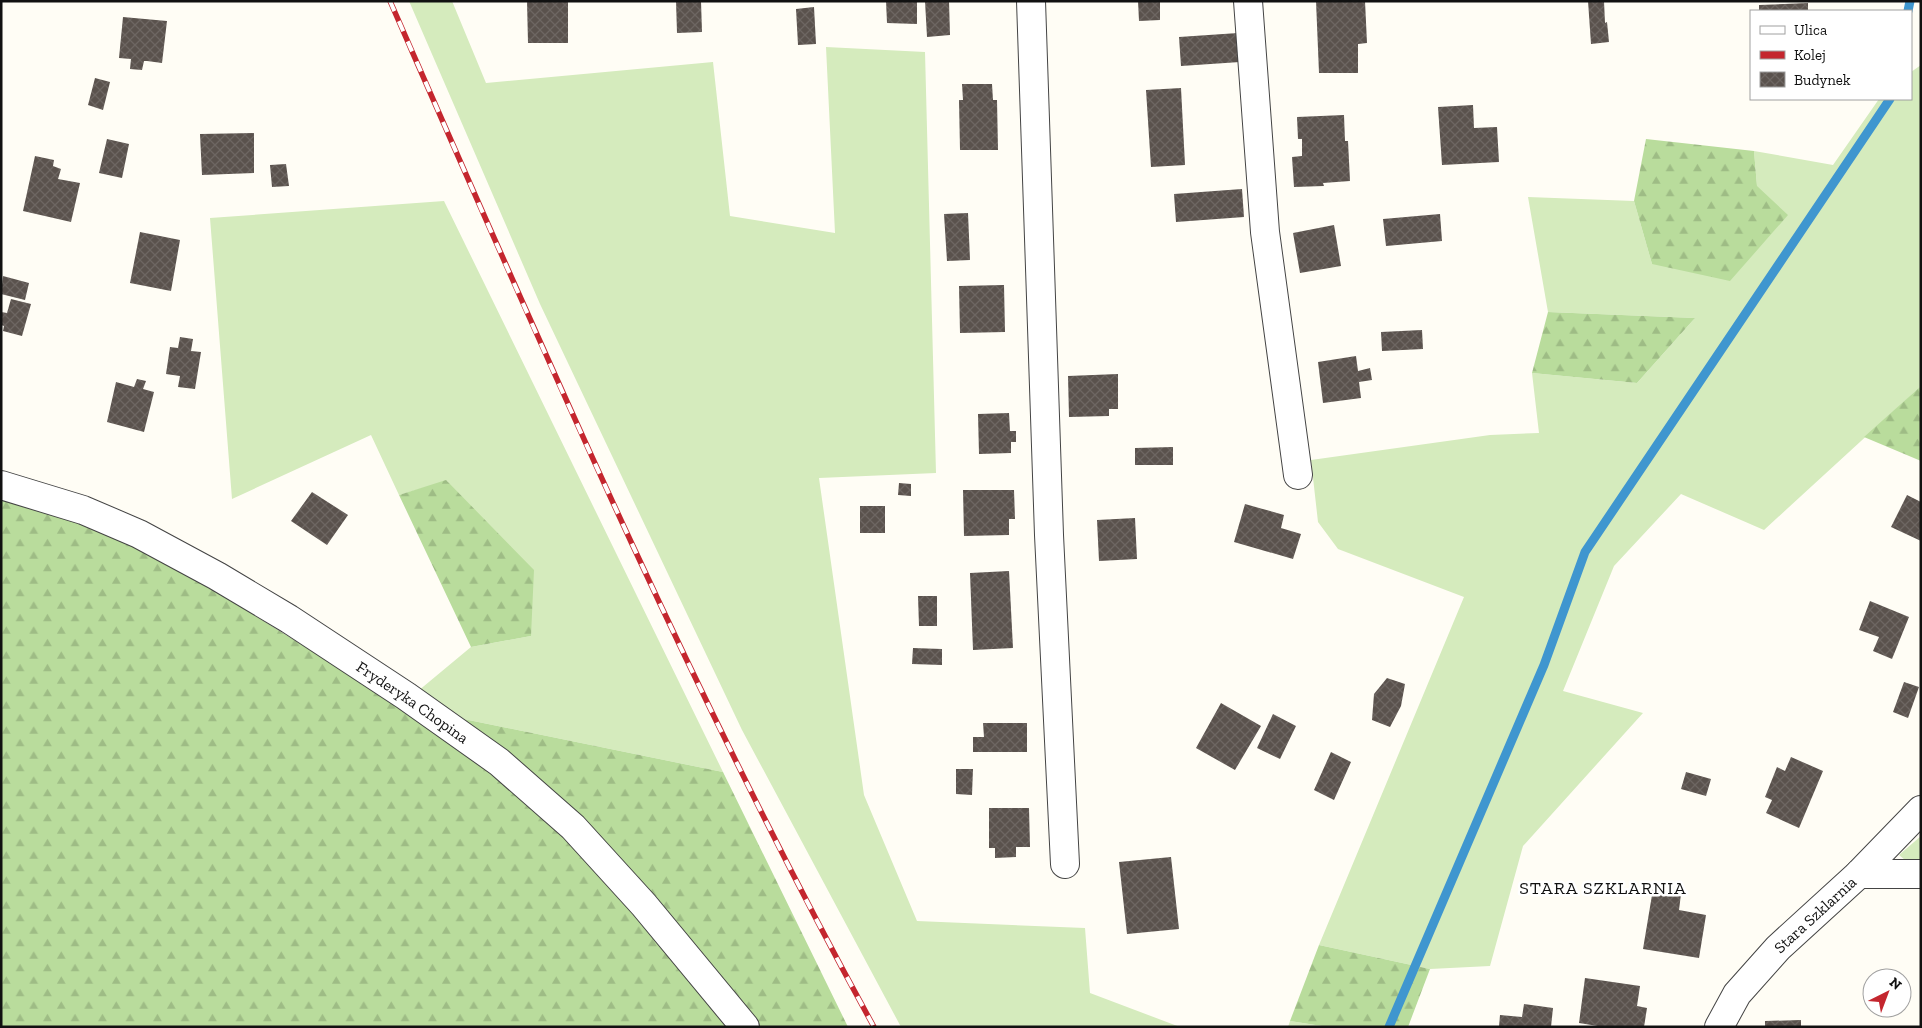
<svg xmlns="http://www.w3.org/2000/svg" width="1922" height="1028" viewBox="0 0 1922 1028" font-family="'Zilla Slab',serif">
	<defs>
		<pattern id="forest-firs" width="22" height="20" patternUnits="userSpaceOnUse" patternTransform="scale(1.25)"><rect width="22" height="20" fill="#b9dc9c"/><path d="M5 1l3.5 6h-7zM16 11l3.5 6h-7z" fill="#9ebc85"/></pattern>
		<pattern id="building-cross-hatch" width="8" height="8" patternUnits="userSpaceOnUse" patternTransform="scale(1.25)"><rect width="8" height="8" fill="#5a524d"/><path d="M0 0l8 8M0 8l8-8" fill="none" stroke="#6d6662"/></pattern>
	</defs>
	<rect width="100%" height="100%" fill="#fffdf5"/>
	<!-- grass -->
	<path fill="#d5ebbd" d="M409,1h43l34,82 227,-21 17,154 105,17 -9,-186 99,5 11,421 -117,5 45,317 53,126 168,7 5,65 90,34h-279l-159,-297 -202,-426z
		M1921,65v321l-157,144 -83,-36 -67,72 -51,125 80,22 -120,133 -33,120 -60,3 -111,-24 145,-348 -126,-48 -20,-27 -7,-62 179,-25 49,-2 -7,-60 105,10 58,-65 -147,-6 -20,-115 106,4 18,63 105,-78 -3,-35 79,14 46,-66h32v-27z
		M444,201l279,571 -323,-66 71,-59 60,-11 -84,-155 -48,14 -28,-60 -139,64 -22,-281z
		M1921,836v29h-10l-12,-10z
		M1290,1021l38,6h-40z"/>
	<!-- forest -->
	<path fill="url(#forest-firs)" d="M1646,139l108,12 3,35 31,29 -58,66 -78,-17 -18,-63z
		M1548,312l147,6 -58,65 -105,-10z
		M1921,386v75l-57,-24z
		M446,480l88,90 -3,66 -60,11 -72,-152z
		M1,496l136,46 263,164 323,66 125,255h-847z
		M1319,945l111,24 -22,58h-80l-38,-6z"/>
	<g fill="none" stroke-linecap="round" stroke-linejoin="round">
		<!-- stream -->
		<path stroke="#3f96cf" stroke-width="9" d="M1908,11l2,-10
			M1389,1027l155,-362 41,-113 305,-453"/>
	</g>
	<!-- building -->
	<path fill="url(#building-cross-hatch)" d="M527,1h41v42h-40z
		M676,1h25l1,31 -25,1z
		M886,1h31v23l-30,-1z
		M925,1h24l1,34 -23,2z
		M1138,1h22v19l-21,1z
		M1316,1h49l2,42 -9,1v29h-39z
		M1588,1h16l1,22 2,-1 2,20 -18,2z
		M1808,3v8h-49v-6z
		M814,7l2,37 -18,1 -2,-36z
		M123,17l44,4 -5,42 -15,-2h-3l-2,9 -12,-1 1,-10 -12,-1z
		M1238,33l2,29 -59,4 -2,-29z
		M95,78l15,4 -7,28 -15,-5z
		M962,84h30l1,16h4l1,50h-38l-1,-50h4z
		M1181,88l4,77 -34,2 -5,-77z
		M1473,105l1,23 23,-1 2,35 -57,3 -4,-58z
		M1344,115l1,26h3l2,40 -27,2 1,3 -30,1 -2,-30 10,-1v-17h-4l-1,-22z
		M254,133v40l-52,2 -2,-41z
		M107,139l22,5 -7,34 -23,-5z
		M35,156l19,4 -1,6 8,3 -3,10 22,4 -9,39 -48,-11z
		M286,164l3,22 -17,1 -2,-22z
		M1242,189l2,28 -68,5 -2,-28z
		M968,213l2,47 -23,1 -3,-47z
		M1440,214l2,27 -56,5 -3,-27z
		M1334,225l7,41 -41,7 -7,-40z
		M140,232l40,8 -9,51 -41,-8z
		M3,276l26,7 -4,17 -24,-6z
		M1004,285l1,47 -45,1 -1,-47z
		M11,299l20,5 -9,32 -19,-5 1,-5 -3,-1v-13l6,1z
		M1422,330l1,19 -41,2 -1,-19z
		M180,337l13,2 -2,12 10,1 -6,37 -17,-2 2,-11 -14,-2 4,-27 8,1z
		M1356,356l2,15 12,-3 2,12 -13,2 2,16 -38,5 -5,-41z
		M1118,374v35h-9v7l-40,1 -1,-41z
		M137,379l9,2 -3,8 11,3 -10,40 -37,-10 9,-40 18,5z
		M1009,413l1,18h6v11h-5v11l-32,1 -1,-40z
		M1173,447v18h-38v-17z
		M899,483l12,1v12l-13,-1z
		M963,490h51l1,29h-6v16l-45,1z
		M312,492l36,23 -21,30 -36,-24z
		M1907,495l14,7v39l-30,-14z
		M1245,504l39,11 -3,13 20,6 -8,25 -59,-17z
		M860,506h25v27h-25z
		M1135,518l2,41 -38,2 -2,-41z
		M1009,571l4,77 -40,2 -3,-77z
		M918,596h19v30h-18z
		M1870,601l39,16 -17,42 -19,-8 6,-14 -20,-7z
		M913,648l29,1v16l-30,-1z
		M1387,678l18,6 -4,22 -11,21 -18,-7 2,-26z
		M1904,682l15,5 -11,31 -15,-6z
		M1221,703l40,23 -26,44 -39,-22z
		M1273,714l23,12 -16,33 -23,-11z
		M983,723h44v29h-54v-15h11z
		M1331,752l20,10 -17,38 -20,-10z
		M1791,757l32,14 -24,57 -33,-15 6,-13 -7,-3 12,-30 8,4z
		M956,769h17l-1,26 -16,-1z
		M1686,772l25,7 -5,17 -25,-7z
		M989,808h40l1,39h-14v10l-21,1v-10h-6z
		M1171,857l8,72 -52,5 -8,-72z
		M1653,889l28,5 -2,16 27,5 -7,43 -56,-9z
		M1585,978l55,8 -3,20 10,2 -3,19h-40l-25,-4z
		M1524,1004l29,4 -2,19h-52l1,-12 22,2z
		M1801,1020v7h-36v-6z"/>
	<g fill="none" stroke-linecap="round" stroke-linejoin="round">
		<!-- minor casing -->
		<g stroke="#444" stroke-width="30">
			<g id="minor">
				<path d="M1031,1l18,534 16,329"/>
				<path d="M1248,1l17,231 33,243"/>
				<path id="s1" d="M1,485l82,25 56,24 78,42 72,43 117,77 93,66 74,65 71,78 101,122"/>
				<path d="M1859,874h62"/>
				<path id="s2" d="M1719,1027l18,-33 41,-46 81,-74 62,-64"/>
			</g>
		</g>
		<!-- minor -->
		<use href="#minor" stroke="#fff" stroke-width="28"/>
		<!-- rail casing -->
		<g stroke="#c4262e" stroke-width="5.5">
			<path id="rail" d="M390,1c152,347 302,694 484,1026"/>
		</g>
		<!-- rail -->
		<use href="#rail" stroke="#fff" stroke-width="4" stroke-dasharray="11" stroke-linecap="butt"/>
	</g>
	<g text-anchor="middle" stroke-width="5" stroke-linejoin="round" paint-order="stroke">
		<!-- street labels -->
		<g font-size="16" fill="#111" stroke="#fff">
			<text dy="6" stroke="none"><textPath href="#s1" startOffset="468">Fryderyka Chopina</textPath></text>
			<text dy="6" stroke="none"><textPath href="#s2" startOffset="149">Stara Szklarnia</textPath></text>
		</g>
		<!-- neighbourhood labels -->
		<g font-size="18" letter-spacing="1" fill="#111" stroke="#fff">
			<text x="1603" y="894">STARA SZKLARNIA</text>
		</g>
	</g>
	<!-- border -->
	<rect width="1922" height="1028" fill="none" stroke="#111111" stroke-width="5"/>
	<!-- legend -->
	<rect x="1750" y="10" width="162" height="90" fill="#ffffff" stroke="#a0a0a0"/>
	<rect x="1760" y="26" width="25" height="8" fill="#ffffff" stroke="#a0a0a0"/>
	<text x="1794" y="35" font-size="15" fill="#111111">Ulica</text>
	<rect x="1760" y="51" width="25" height="8" fill="#c4262e" stroke="#a0a0a0"/>
	<text x="1794" y="60" font-size="15" fill="#111111">Kolej</text>
	<rect x="1760" y="72" width="25" height="15" fill="url(#building-cross-hatch)" stroke="#a0a0a0"/>
	<text x="1794" y="85" font-size="15" fill="#111111">Budynek</text>
	<!-- north arrow -->
	<g transform="translate(1887 993) rotate(42)"><circle r="24" fill="#ffffff" stroke="#a0a0a0"/>
	<path d="M0-4L9 19L0 12L-9 19Z" fill="#c4262e"/>
	<text y="-8" font-size="14" font-weight="bold" text-anchor="middle" fill="#111111">N</text>
	</g>
</svg>
